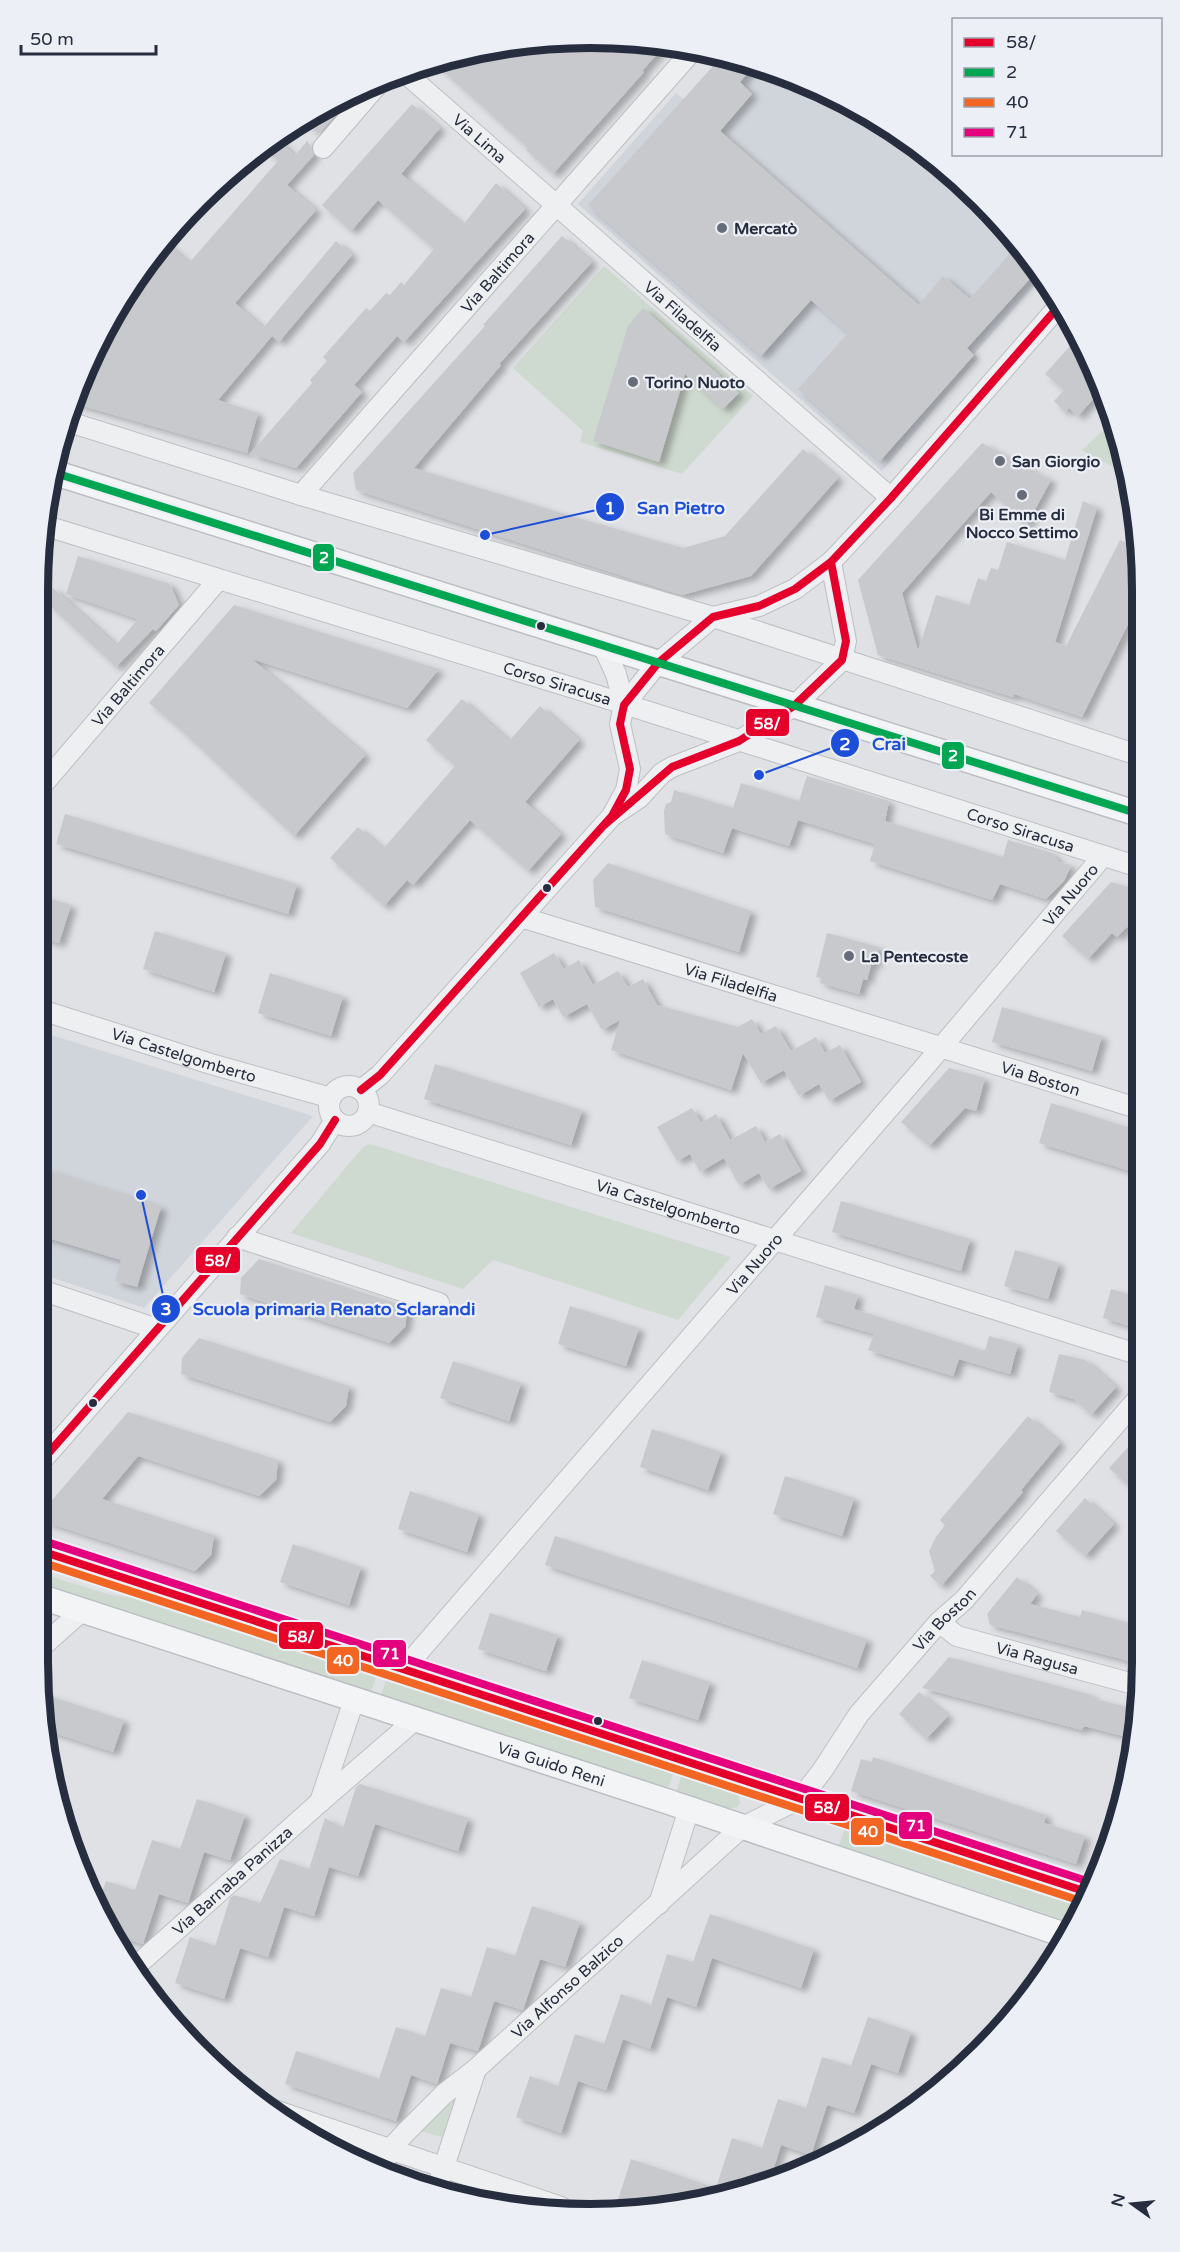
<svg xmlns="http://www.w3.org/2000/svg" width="1180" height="2252" viewBox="0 0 1180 2252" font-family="'Varela Round',sans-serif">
	<defs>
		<filter id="shadow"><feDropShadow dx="6" dy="4" stdDeviation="3" flood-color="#0004"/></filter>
	</defs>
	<rect width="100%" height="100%" fill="#dfe1e4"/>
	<!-- built -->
	<path fill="#d0d4db" d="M723,55l10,1 102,39 119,79 75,80 13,23 -68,77 4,4 -96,113 -304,-267 98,-111 9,7z
		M38,1031l275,85 -169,192 -106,-35z"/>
	<!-- green -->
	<path fill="#ced9cf" d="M604,266l149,130 -71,78 -102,-32 3,-11 -70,-63z
		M1112,422l14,52 -44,-24z
		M370,1144l361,113 -53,63 -185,-60 -30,29 -172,-56 72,-86z
		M46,1575l61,19 51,8 219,72 -6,18 -328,-108z
		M387,1677l287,94 -6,18 -287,-94z
		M682,1774l52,17 4,3 2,9 -3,4 -9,2 -52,-17z
		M845,1829l240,78 -11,16 -235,-78z
		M456,2094l-14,43 -25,-7z"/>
	<!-- building -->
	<path fill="#c7c9cc" filter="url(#shadow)" d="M626,39l39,6 -23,26 2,1 -91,102 -27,-24 2,-2 -95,-86 85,-20z
		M723,55l32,9 -15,18 12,12 -32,37 199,174 24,-29 27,23 49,-56 10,11 9,16 -71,78 7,7 -94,106 -82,-72 50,-56 -37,-33 -50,56 -173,-151z
		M355,93l-36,41 -16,-14 11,-9z
		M412,104l28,24 -39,46 62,51 33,-42 29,26 -121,133 -7,-6 -43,49 8,7 -66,76 -46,-14 62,-71 -2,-3 17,-19 -4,-4 43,-49 4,3 16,-18 4,2 11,-13 3,3 30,-36 -56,-49 -27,31 -29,-26z
		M276,138l19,18 12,-15 4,5 3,9 -27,30 29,25 -81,93 37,33 -54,64 40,13 -11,40 -174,-50 22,-58 57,-92 12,-12 25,22 89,-102 -15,-13z
		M562,236l30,26 -93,102 2,1 -87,103 157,48 112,32 42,-12 78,-87 35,29 -87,98 -69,19 -326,-105 -3,-17 132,-147 -2,-1z
		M336,241l16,14 -73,87 -16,-14z
		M643,308l96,85 -16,16 -38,-35 -26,88 -66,-21 35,-115z
		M1077,338l24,41 2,9 -25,28 -9,-8 -4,4 -11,-11 10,-11 -19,-16z
		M982,443l69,37 -25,46 -35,-34 -89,101 16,58 18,-56 33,10 9,-27 8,3 5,-13 7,2 9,-28 58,18 18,-59 14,7 -42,134 11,4 54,-106 18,8v56l-56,113 -68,-23 -1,3 -135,-42 -20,-75z
		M78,556l92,28 9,21 -23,26 -3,-2 -37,38 -69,-64 5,-16 64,58 22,-26 -72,-25z
		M234,605l205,64 -32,39 -155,-49 113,96 -71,81 -113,-106 -32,-27z
		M462,699l47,42 31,-35 39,34 -54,62 36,32 -33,37 -58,-51 -57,65 -6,-5 -23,26 -54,-48 28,-31 25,22 72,-83 -29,-26z
		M807,776l82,25 -4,20 118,36 5,-17 44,13 7,9 12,3 -7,16 -18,18 -46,-15 -8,16 -122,-39 5,-17 -77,-24 -9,26 -57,-18 -9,25 -58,-19 -1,-23 2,-7 5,-2 3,-12 59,18 8,-25 58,18z
		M65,814l232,70 -9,30 -232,-70z
		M608,863l143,48 -12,41 -144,-45 -2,-27z
		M1111,882l28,8v40l-12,-3 -10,10 -5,-4 -24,26 -26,-23z
		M38,895l33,10 -12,38 -21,-6z
		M155,931l71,22 -12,39 -71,-23z
		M827,933l52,14 -5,18h-3l-4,15 -4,-1 -4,15 -39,-11 1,-5 -5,-1z
		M554,953l10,16 15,-9 14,25 25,-14 10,16 15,-8 14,26 81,22 14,-8 9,15 15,-8 15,25 25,-14 9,16 15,-8 21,37 -32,19 -10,-17 -20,12 -15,-26 -23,13 -18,-30 -12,37 -120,-40 9,-30 -18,10 -15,-26 -24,13 -10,-18 -14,8 -19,-34z
		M270,973l73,23 -12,40 -73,-23z
		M1002,1007l100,29 -10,35 -100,-29z
		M435,1064l147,46 -11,35 -147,-46z
		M949,1068l36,10 -9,33 -11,-3 -36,38 -28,-24z
		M1051,1103l89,28v43l-101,-31z
		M692,1108l9,15 15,-9 14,26 26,-14 9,16 15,-8 21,37 -32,18 -10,-16 -20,12 -15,-27 -24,14 -10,-18 -13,7 -20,-34z
		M46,1170l115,37 -24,80 -22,-6 6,-21 -83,-25v-55l4,1z
		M841,1201l129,38 -9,32 -129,-39z
		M1015,1250l44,13 -11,36 -44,-13z
		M259,1259l149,48 -3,20 -16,16 -149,-49 1,-16z
		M825,1285l33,10 -4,14 131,42 4,-15 29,8 -8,30 -51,-15 -6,17 -85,-26 6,-16 -58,-17z
		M1111,1289l29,8v32l-37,-11z
		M570,1306l69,22 -13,38 -68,-22z
		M199,1338l150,48 -3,20 -16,16 -149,-48 1,-16z
		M1059,1354l26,6 31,27 -25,28 -17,-16 -25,-7z
		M453,1361l68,22 -12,38 -69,-23z
		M128,1412l150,48 -2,20 -17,16 -121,-40 -36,43 112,36 -3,20 -16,16 -149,-49 1,-16z
		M1028,1416l32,27 -39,47 2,2 -82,94 -11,-10 5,-5 -6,-20 7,-14 9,-12 -5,-5z
		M652,1429l69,23 -13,38 -68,-23z
		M1141,1433v44l-10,11 -22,-20z
		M785,1476l69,22 -12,38 -69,-22z
		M410,1491l69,23 -12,38 -69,-23z
		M1085,1498l29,26 -29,32 -29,-25z
		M555,1536l312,103 -10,29 -312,-103z
		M293,1544l68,23 -12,38 -69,-23z
		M1017,1577l20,17 -7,10 50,13 2,-7 59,16v38l-151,-39 -3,-11z
		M490,1613l68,22 -12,36 -68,-22z
		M949,1657l143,38 -1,3 48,12 -4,29 -51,-13 -2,4 -160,-42z
		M642,1660l68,22 -12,38 -69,-22z
		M919,1692l29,24 -22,23 -27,-25z
		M43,1694l81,26 -11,32 -64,-21z
		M873,1757l173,58 -2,8 41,13 -9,28 -225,-73 10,-32 11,3z
		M360,1784l108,34 -10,33 -83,-27 -17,52 -29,-9 -15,49 -30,-9 -16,50 -28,-9 -16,51 -49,-16 15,-46 25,9 15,-48 4,-3 26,8 20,-44 29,10 16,-51 18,10 13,-41z
		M197,1799l48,16 -15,45 -26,-8 -16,51 -29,-9 -16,50 -24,-7 -20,-37 7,-19 29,9 17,-50 28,9z
		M532,1906l48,16 -15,45 -25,-8 -17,51 -29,-9 -16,50 -28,-8 -13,41 -26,-9 -15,46 -111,-37 11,-33 83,28 17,-52 29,9 16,-48 30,9 16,-50 28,9z
		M710,1914l104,35 -13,39 -89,-30 -16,49 -29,-10 -17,52 -27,-10 -17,51 -28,-9 -17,52 -45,-16 14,-41 28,10 17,-52 29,10 17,-50 30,11 16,-51 26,8z
		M868,2017l43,15 -13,41 -27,-9 -17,49 -27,-8 -16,50 -30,-10 -11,35 -125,29 -27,-9 13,-41 85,29 16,-50 30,10 16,-49 28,9 16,-51 29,9z"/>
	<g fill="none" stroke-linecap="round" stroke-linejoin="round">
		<!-- minor casing -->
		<g stroke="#bdbfc2" stroke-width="22">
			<g id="minor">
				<path id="s1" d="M403,71l488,427"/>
				<path d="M323,148l57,-66"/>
				<path d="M66,421l235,74 412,122 425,138"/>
				<path id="s2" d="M301,495l392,-445"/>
				<path id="s3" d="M43,525l537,165 559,177"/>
				<path d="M603,646l13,28 8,31"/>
				<path id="s4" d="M38,790l180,-210"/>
				<path d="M613,814l13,-24 4,-21 -10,-45 4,-19 34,-42 55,-46 46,-11 36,-17 36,-27 60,-64 168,-192"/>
				<path id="s5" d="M521,917l619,192"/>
				<path id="s6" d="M38,1009l173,55 120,34"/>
				<circle cx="349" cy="1106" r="20"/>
				<path d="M361,1090l19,-15 232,-259 27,-18 23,-25 10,-6 67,-26 55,-35 48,-46 4,-19 -15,-79"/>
				<path id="s7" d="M368,1112l772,243"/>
				<path d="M237,1237l202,66"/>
				<path d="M38,1289l119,40"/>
				<path d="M38,1465l282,-321 15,-24"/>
				<path id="s8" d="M939,1622l18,14 184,50"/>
				<path d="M38,1650l45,-40"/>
				<path id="s9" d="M403,1670l525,-607 175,-207"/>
				<path d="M320,1802l34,-102"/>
				<path d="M659,1904l30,-95"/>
				<path id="s10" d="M135,1967l185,-165 96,-83"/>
				<path d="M268,2108l293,99"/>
				<path id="s11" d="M383,2167l7,-18 15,-16 39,-39 32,-25 265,-241 60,-30 21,-27 37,-57 80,-92 25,-22 176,-204"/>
				<path d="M436,2191l40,-122"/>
			</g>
		</g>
		<!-- major casing -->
		<g stroke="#bbbec2" stroke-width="27">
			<g id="major">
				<path d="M52,472l1087,342"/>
				<path d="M38,1550l1052,343"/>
				<path id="s12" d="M38,1596l631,206 396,133"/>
			</g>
		</g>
		<!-- minor -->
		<use href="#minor" stroke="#eeeff1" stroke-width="20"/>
		<!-- major -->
		<use href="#major" stroke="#f3f4f5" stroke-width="24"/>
		<!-- bus-1 casing -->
		<g stroke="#eceff5" stroke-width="12">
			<path id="bus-1" d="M602,827l70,-60 67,-26 55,-35 48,-46 4,-19 -15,-79
				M361,1090l19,-15 232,-259 14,-26 4,-21 -10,-45 4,-19 34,-42 55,-46 46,-11 36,-17 36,-27 60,-64 168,-192
				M38,1465l282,-321 15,-24
				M38,1550l1052,343"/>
		</g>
		<!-- bus-2 casing -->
		<g stroke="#eceff5" stroke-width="12">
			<path id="bus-2" d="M52,472l1087,342"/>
		</g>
		<!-- bus-3 casing -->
		<g stroke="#eceff5" stroke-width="12">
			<path id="bus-3" d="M38,1561l1049,342"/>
		</g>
		<!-- bus-4 casing -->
		<g stroke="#eceff5" stroke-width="12">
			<path id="bus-4" d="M41,1540l1052,343"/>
		</g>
		<!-- bus-1 -->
		<use href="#bus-1" stroke="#e4002b" stroke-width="8"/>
		<!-- bus-2 -->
		<use href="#bus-2" stroke="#00a651" stroke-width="8"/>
		<!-- bus-3 -->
		<use href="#bus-3" stroke="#f26522" stroke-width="8"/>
		<!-- bus-4 -->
		<use href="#bus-4" stroke="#e5007d" stroke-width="8"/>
	</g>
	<!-- markers -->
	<g fill="#666c78" stroke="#eceff5" stroke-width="2">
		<circle cx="722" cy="228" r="6"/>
		<circle cx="633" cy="382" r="6"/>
		<circle cx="1000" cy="461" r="6"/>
		<circle cx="1022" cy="495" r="6"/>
		<circle cx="849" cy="956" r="6"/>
	</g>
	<g fill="#252d3e" stroke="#eceff5" stroke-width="2">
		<circle cx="541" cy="626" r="5"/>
		<circle cx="547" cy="888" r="5"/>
		<circle cx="93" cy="1403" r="5"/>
		<circle cx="598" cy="1721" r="5"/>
	</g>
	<g text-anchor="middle" stroke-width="4.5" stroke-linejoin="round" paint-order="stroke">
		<!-- street labels -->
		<g font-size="16" fill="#252d3e" stroke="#eceff5">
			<text dy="6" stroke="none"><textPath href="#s1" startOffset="102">Via Lima</textPath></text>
			<text dy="6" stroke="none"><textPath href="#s2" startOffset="297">Via Baltimora</textPath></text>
			<text dy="6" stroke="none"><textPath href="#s1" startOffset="372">Via Filadelfia</textPath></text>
			<text dy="6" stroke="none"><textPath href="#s3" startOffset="538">Corso Siracusa</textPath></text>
			<text dy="6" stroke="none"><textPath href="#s4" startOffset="138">Via Baltimora</textPath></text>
			<text dy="6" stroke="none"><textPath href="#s3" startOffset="1024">Corso Siracusa</textPath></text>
			<text dy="6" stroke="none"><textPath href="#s9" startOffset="1023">Via Nuoro</textPath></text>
			<text dy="6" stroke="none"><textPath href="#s5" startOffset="220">Via Filadelfia</textPath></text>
			<text dy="6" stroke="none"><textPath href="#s6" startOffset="153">Via Castelgomberto</textPath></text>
			<text dy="6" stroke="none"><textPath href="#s5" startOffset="544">Via Boston</textPath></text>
			<text dy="6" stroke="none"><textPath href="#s7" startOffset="315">Via Castelgomberto</textPath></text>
			<text dy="6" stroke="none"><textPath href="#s9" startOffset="537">Via Nuoro</textPath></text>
			<text dy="6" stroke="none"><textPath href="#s11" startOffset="792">Via Boston</textPath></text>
			<text dy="6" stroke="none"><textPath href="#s8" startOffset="106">Via Ragusa</textPath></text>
			<text dy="6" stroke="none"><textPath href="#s12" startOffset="540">Via Guido Reni</textPath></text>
			<text dy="6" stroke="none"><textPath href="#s10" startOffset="130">Via Barnaba Panizza</textPath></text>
			<text dy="6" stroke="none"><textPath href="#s11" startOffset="260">Via Alfonso Balzico</textPath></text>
		</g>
		<!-- poi labels -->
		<g font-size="16" font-weight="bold" fill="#252d3e" stroke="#eceff5" text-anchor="start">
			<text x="734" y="234">Mercatò</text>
			<text x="645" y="388">Torino Nuoto</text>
			<text x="1012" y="467">San Giorgio</text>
			<text x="1022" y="520" text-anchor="middle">Bi Emme di<tspan x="1022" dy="18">Nocco Settimo</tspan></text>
			<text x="861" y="962">La Pentecoste</text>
		</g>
	</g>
	<!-- crop -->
	<path d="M0 0H1180V2252H0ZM590 48H590A542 542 0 0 1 1132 590V1662A542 542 0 0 1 590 2204H590A542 542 0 0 1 48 1662V590A542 542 0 0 1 590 48Z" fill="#eceff5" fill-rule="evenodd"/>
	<path fill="none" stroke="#252d3e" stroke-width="8" d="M590 48H590A542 542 0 0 1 1132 590V1662A542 542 0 0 1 590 2204H590A542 542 0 0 1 48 1662V590A542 542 0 0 1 590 48Z"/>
	<!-- callouts -->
	<path fill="none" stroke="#1d4ed8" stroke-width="2" d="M485 535L610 507M759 775L845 743M141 1195L166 1309"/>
	<g fill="#1d4ed8" stroke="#eceff5" stroke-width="2">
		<circle cx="485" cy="535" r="6"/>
		<circle cx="759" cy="775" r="6"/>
		<circle cx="141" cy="1195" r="6"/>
		<circle cx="610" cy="507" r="15"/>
		<circle cx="845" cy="743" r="15"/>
		<circle cx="166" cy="1309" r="15"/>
	</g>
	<g font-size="18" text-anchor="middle" font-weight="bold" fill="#fff">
		<text x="610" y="514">1</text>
		<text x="845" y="750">2</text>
		<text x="166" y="1315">3</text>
	</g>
	<g font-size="18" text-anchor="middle" font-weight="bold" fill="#1d4ed8" stroke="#eceff5" stroke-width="4.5" stroke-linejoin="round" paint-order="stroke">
		<text x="681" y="514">San Pietro</text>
		<text x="889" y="750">Crai</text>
		<text x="334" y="1315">Scuola primaria Renato Sclarandi</text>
	</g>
	<g stroke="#eceff5" stroke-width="2">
		<rect x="312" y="543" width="23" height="29" rx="6" fill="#00a651"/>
		<rect x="745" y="708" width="45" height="29" rx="6" fill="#e4002b"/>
		<rect x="941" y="741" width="24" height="29" rx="6" fill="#00a651"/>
		<rect x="195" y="1246" width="46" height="28" rx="6" fill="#e4002b"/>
		<rect x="278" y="1621" width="46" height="29" rx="6" fill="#e4002b"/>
		<rect x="372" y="1639" width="35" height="29" rx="6" fill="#e5007d"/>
		<rect x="326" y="1646" width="34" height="29" rx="6" fill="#f26522"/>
		<rect x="804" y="1793" width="46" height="29" rx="6" fill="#e4002b"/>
		<rect x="898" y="1811" width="35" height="29" rx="6" fill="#e5007d"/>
		<rect x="850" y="1817" width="35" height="29" rx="6" fill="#f26522"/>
	</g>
	<g font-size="16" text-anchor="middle" font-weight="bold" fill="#fff">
		<text x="324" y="563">2</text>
		<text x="767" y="729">58/</text>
		<text x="953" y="761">2</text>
		<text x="218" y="1266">58/</text>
		<text x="301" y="1642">58/</text>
		<text x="390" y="1659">71</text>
		<text x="343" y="1666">40</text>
		<text x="827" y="1813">58/</text>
		<text x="916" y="1831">71</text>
		<text x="868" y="1837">40</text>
	</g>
	<!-- legend -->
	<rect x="952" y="18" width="210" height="138" fill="#eceff5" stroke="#9ca1ac" stroke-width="1.5"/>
	<rect x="964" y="38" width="30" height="9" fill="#e4002b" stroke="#9ca1ac" stroke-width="1.5"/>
	<text x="1006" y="48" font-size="18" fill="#252d3e">58/</text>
	<rect x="964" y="68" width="30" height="9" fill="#00a651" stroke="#9ca1ac" stroke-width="1.5"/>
	<text x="1006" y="78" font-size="18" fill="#252d3e">2</text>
	<rect x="964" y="98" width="30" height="9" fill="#f26522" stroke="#9ca1ac" stroke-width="1.5"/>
	<text x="1006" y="108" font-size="18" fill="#252d3e">40</text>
	<rect x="964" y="128" width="30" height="9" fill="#e5007d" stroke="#9ca1ac" stroke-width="1.5"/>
	<text x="1006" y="138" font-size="18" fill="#252d3e">71</text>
	<!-- north arrow -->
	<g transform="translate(1132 2204) rotate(285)" stroke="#eceff5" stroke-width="4.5" paint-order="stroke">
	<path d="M0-4.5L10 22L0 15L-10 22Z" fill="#252d3e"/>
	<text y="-9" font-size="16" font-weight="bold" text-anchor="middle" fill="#252d3e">N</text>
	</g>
	<!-- scale -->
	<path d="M21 45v9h135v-9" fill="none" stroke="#252d3e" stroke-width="3"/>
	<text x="30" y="45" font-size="18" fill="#252d3e" stroke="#eceff5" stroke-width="4.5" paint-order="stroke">50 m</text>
</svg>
